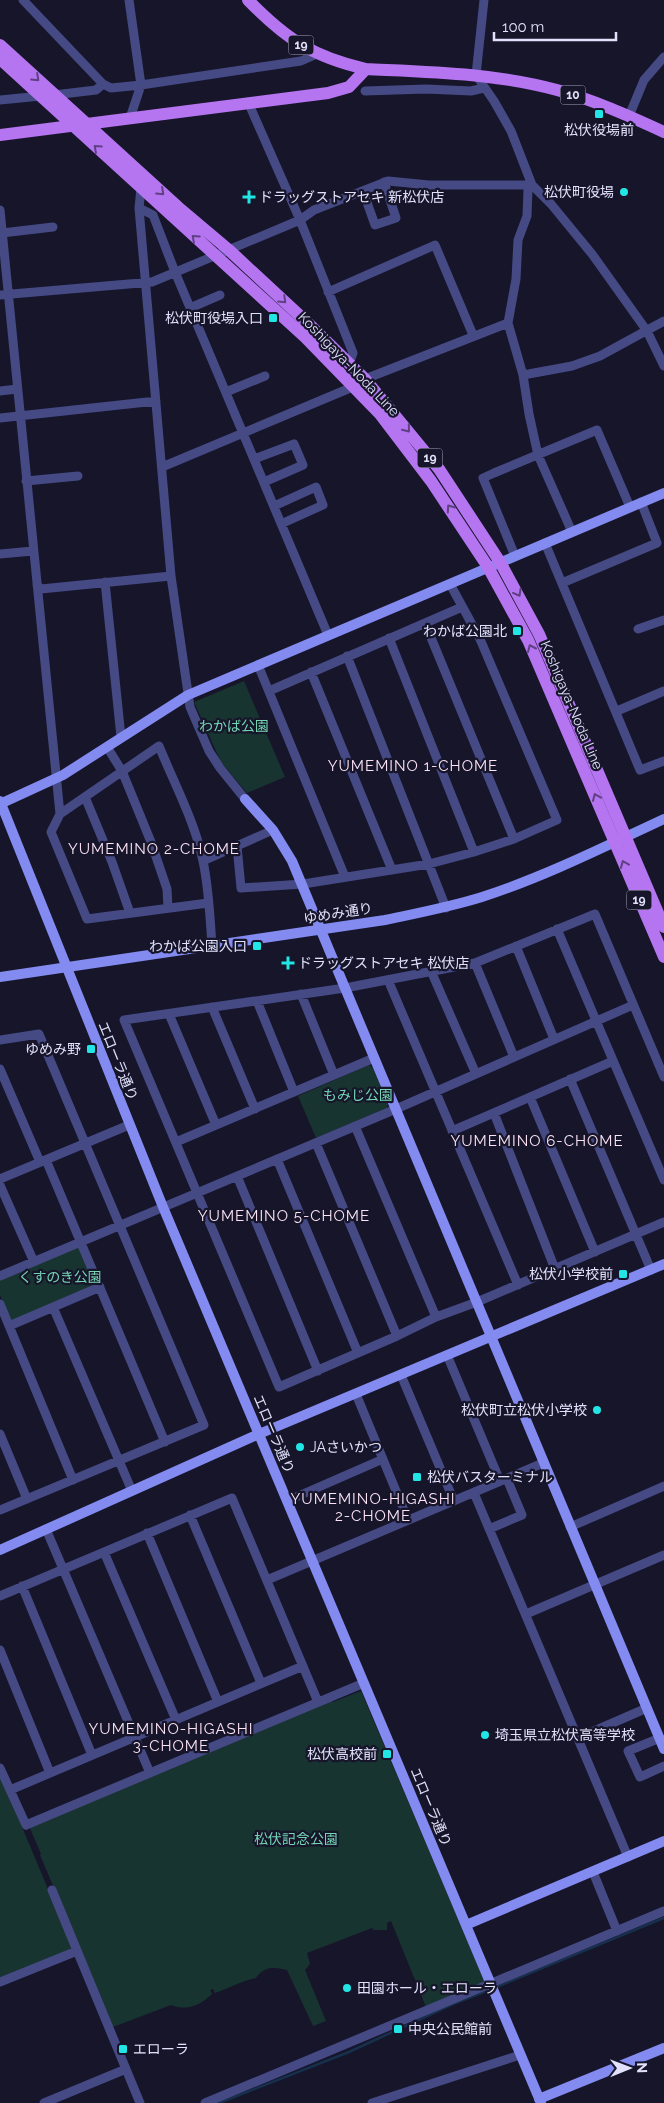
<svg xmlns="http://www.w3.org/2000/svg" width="664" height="2103" viewBox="0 0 664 2103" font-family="Raleway,'Noto Sans JP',sans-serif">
	<rect width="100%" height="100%" fill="#16152a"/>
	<!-- green -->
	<path fill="#183430" d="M244,681l41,96 -38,16 -26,-31 -27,-60z
		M369,1065l4,3 15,36 -1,4 -71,30 -18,-42z
		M79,1246l16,39 -84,36 -11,-26v-15z
		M361,1691l124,291 -59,25 -35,-86 -4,2v7h-13l-2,-2 -65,25 3,11 -5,6 21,51 -13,5 -26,-56c-13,-3 -23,-4 -31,8 -15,3 -26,10 -41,15l-2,-4 -3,1 2,4c-13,12 -24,17 -41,11l-58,22 -73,-172 1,-1 -11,-26 301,-128 2,2z
		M0,1774l73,175 -73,30z"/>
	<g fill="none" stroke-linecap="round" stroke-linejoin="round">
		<!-- stream -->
		<path stroke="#16304d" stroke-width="2.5" d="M494,1988l170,-70
			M219,2103l130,-51 104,-48 36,-14"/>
		<!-- street -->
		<path stroke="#454984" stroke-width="9" d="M23,0l80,84 8,4 30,-3 160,-24 16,-7
			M129,0l12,85 -11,33
			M484,0l-8,75 18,26 17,30 21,54 19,19 41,50 55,77 17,35
			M365,91l61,-2 45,2 13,-3
			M54,95l42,-5 7,-6
			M0,100l41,-4
			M248,102l52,118 53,133 -4,11
			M629,116l15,-36 20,-23
			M532,185l-4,4 -1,27 -9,24 -2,39 -8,44 15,52 6,39 9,41 34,77
			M141,188l-2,20 32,368 19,131 19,44 11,17 25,31
			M363,191l12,34 21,-7 -12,-36
			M139,208l14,7 22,57 153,363
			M0,210l60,604
			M2,233l51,-6
			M328,292l107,-47 38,90
			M0,295l152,-13 148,-62 14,-10 74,-29 41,4h103
			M190,308l30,-13
			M523,375l49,-9 28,-10 64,-35
			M365,379l143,-56
			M0,391l17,-2
			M226,392l39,-16
			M0,418l156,-17
			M254,459l40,-15 9,21 -39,17
			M162,467l193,-81
			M26,481l52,-5
			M274,506l42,-19 7,18 -42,19
			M545,543l95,227 24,-9
			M0,554l33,-3
			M515,556l-32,-78 11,-5 103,-43 33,77
			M105,582l16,155
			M562,583l95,-40 -16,-41
			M37,585l4,4 130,-13
			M425,623l89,216
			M638,629l26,-9
			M389,638l85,214
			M347,656l99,252
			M258,665l87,212
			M311,672l81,198
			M269,691l193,-84
			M617,711l47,-20
			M107,747l15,24 29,71 16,47 1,19
			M85,797l27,65 18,51
			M237,846l4,42 62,-4 126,-20 45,-12 40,-13 43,-19 -77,-181 -30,-55
			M203,861l70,-31
			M208,903l-121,16 -36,-87 9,-18 99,-68c15,37 36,76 44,115 6,28 7,57 9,85
			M557,929l107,251
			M516,946l38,93
			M475,963l39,94
			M431,971l45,103
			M388,980l130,305
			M301,994l33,81
			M257,1001l37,91
			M212,1007l43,102
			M169,1014l47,111
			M0,1040l39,-6 165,391 -204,85
			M0,1069l40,93
			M664,1077l-69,-163 -120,49 -130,25 -221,32 155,367 118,-51 39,-19 41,-15 187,-80
			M570,1079l81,191
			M530,1097l65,155
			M494,1113l61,156
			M355,1126l81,191
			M452,1131l161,-70
			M176,1142l198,-84
			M316,1143l81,193
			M277,1159l81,194
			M46,1160l119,282
			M237,1176l81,195
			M0,1179l129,-54
			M0,1185l34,77
			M0,1276l396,-167 237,-104
			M0,1304l73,176
			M53,1307l79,184
			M9,1326l91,-39
			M447,1355l53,126
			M401,1375l53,126
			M356,1394l52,126
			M0,1434l27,65
			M474,1493l154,364
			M287,1501l96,-42
			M190,1515l71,168
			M570,1527l94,-41
			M46,1529l104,244
			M489,1529l33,-14 -15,-36
			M147,1533l71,169
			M104,1552l72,168
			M267,1580l276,-117
			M22,1586l70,169
			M0,1596l232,-98 86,204
			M526,1614l138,-59
			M0,1650l50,123
			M578,1738l69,-30
			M660,1738l-32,13 12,26 24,-11
			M0,1768l26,57 338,-142
			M10,1790l293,-124
			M593,1872l24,59
			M52,1890l88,213
			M0,1982l77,-31
			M44,2103l82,-34
			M205,2103l459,-192
			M372,2103l148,-48"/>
		<!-- secondary -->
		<path stroke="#838bf1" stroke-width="10" d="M245,799l28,31 19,31 53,127 319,761
			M0,801l163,406 378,896
			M0,804l63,-29 125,-80 476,-202
			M0,977l385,-57c33,-7 65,-13 97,-23 62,-20 122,-50 182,-78
			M0,1550l259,-116 405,-170
			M466,1925l198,-84
			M539,2099l125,-51"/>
		<!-- primary -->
		<path stroke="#b574f0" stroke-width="12" d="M248,0c38,39 65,57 118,69 65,3 128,4 191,21 37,10 72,26 107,42
			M0,45l178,162 51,43 84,78 52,51 74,90 61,93 39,72 125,293
			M0,59l305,278 75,77 51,67 57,86 40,73 136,317
			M0,135l328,-42 21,-6 17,-18"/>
	</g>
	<!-- one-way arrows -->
	<defs><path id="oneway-chevron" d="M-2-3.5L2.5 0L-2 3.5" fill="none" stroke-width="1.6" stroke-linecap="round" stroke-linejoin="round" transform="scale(1.25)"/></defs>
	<g stroke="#5e4083">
		<use href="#oneway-chevron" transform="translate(36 78) rotate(43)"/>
		<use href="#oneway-chevron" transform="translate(97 148) rotate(-138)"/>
		<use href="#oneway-chevron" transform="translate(161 192) rotate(43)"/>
		<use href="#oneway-chevron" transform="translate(195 238) rotate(-138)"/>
		<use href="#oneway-chevron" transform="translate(283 300) rotate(44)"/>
		<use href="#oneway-chevron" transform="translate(407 429) rotate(51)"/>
		<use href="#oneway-chevron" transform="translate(450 508) rotate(-125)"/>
		<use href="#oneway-chevron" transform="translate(518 593) rotate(61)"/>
		<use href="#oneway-chevron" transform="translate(531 648) rotate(-114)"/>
		<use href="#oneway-chevron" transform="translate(596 797) rotate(-113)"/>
		<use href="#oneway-chevron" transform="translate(624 864) rotate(-113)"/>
	</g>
	<!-- markers -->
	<g fill="#22e6e5" stroke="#16152a" stroke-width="2">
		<rect x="594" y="109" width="10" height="10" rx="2.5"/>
		<circle cx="624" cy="192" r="5"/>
		<path d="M246.5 189.5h5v5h5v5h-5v5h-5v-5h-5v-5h5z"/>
		<rect x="268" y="313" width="10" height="10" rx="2.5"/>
		<rect x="512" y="626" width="10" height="10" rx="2.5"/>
		<rect x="252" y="941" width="10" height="10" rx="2.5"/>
		<path d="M285.5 955.5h5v5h5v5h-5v5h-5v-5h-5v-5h5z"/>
		<rect x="86" y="1044" width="10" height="10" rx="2.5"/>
		<rect x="618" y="1269" width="10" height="10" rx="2.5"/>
		<circle cx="597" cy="1410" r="5"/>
		<circle cx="300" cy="1447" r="5"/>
		<rect x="412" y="1472" width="10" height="10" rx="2.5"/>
		<circle cx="485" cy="1735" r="5"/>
		<rect x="382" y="1749" width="10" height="10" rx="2.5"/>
		<circle cx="347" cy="1988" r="5"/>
		<rect x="393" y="2024" width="10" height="10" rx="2.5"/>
		<rect x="118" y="2044" width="10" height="10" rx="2.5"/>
	</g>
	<g text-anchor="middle" stroke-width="4.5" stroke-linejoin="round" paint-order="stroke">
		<!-- shield labels -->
		<g fill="#16152a" stroke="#a4a4bd" stroke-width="1">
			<rect x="288.5" y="35.5" width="25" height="19" rx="4"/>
			<rect x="560.5" y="85.5" width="25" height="19" rx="4"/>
			<rect x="417.5" y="448.5" width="25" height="19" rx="4"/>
			<rect x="626.5" y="890.5" width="25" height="19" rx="4"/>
		</g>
		<g font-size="12" font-weight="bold" fill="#e1e1fc">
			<text x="301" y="49">19</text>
			<text x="573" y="99">10</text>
			<text x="430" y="462">19</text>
			<text x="639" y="904">19</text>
		</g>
		<!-- poi labels -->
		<g font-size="14" fill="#e1e1fc" stroke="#16152a" text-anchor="end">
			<text x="599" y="135" text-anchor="middle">松伏役場前</text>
			<text x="614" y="197">松伏町役場</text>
			<text x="259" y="202" text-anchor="start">ドラッグストアセキ 新松伏店</text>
			<text x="263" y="323">松伏町役場入口</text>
			<text x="507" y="636">わかば公園北</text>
			<text x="247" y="951">わかば公園入口</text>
			<text x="298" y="968" text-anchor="start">ドラッグストアセキ 松伏店</text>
			<text x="81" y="1054">ゆめみ野</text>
			<text x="613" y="1279">松伏小学校前</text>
			<text x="587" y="1415">松伏町立松伏小学校</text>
			<text x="310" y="1452" text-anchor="start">JAさいかつ</text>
			<text x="427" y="1482" text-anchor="start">松伏バスターミナル</text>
			<text x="495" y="1740" text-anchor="start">埼玉県立松伏高等学校</text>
			<text x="377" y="1759">松伏高校前</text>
			<text x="357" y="1993" text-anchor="start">田園ホール・エローラ</text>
			<text x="408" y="2034" text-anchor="start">中央公民館前</text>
			<text x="133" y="2054" text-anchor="start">エローラ</text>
		</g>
		<!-- street labels -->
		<g font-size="14" fill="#e1e1fc" stroke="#16152a">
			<text transform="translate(349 364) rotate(46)" y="5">Koshigaya-Noda Line</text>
			<text transform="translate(572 705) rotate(67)" y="5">Koshigaya-Noda Line</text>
			<text transform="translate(338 913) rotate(-9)" y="5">ゆめみ通り</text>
			<text transform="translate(118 1061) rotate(68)" y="5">エローラ通り</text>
			<text transform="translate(274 1434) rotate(67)" y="5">エローラ通り</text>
			<text transform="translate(431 1807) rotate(67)" y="5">エローラ通り</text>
		</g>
		<!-- park labels -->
		<g font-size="14" fill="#74d5b3" stroke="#16152a">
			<text x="234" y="731">わかば公園</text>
			<text x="358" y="1100">もみじ公園</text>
			<text x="60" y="1282">くすのき公園</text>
			<text x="296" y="1844">松伏記念公園</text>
		</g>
		<!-- neighbourhood labels -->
		<g font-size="15" letter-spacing="1" fill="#fce3f5" stroke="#16152a">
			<text x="413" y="771">YUMEMINO 1-CHOME</text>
			<text x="154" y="854">YUMEMINO 2-CHOME</text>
			<text x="537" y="1146">YUMEMINO 6-CHOME</text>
			<text x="284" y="1221">YUMEMINO 5-CHOME</text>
			<text x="373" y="1504">YUMEMINO-HIGASHI<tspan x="373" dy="17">2-CHOME</tspan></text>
			<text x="171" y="1734">YUMEMINO-HIGASHI<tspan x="171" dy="17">3-CHOME</tspan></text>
		</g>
	</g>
	<!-- north arrow -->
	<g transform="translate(629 2068) rotate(89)" stroke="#16152a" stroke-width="4" paint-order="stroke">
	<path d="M0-4L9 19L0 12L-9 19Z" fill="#e1e1fc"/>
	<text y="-8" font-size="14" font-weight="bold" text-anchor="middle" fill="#e1e1fc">N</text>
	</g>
	<!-- scale -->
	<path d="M494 32v8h122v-8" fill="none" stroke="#e1e1fc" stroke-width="2.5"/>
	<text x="502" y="32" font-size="15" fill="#e1e1fc" stroke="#16152a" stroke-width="4" paint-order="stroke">100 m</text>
</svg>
